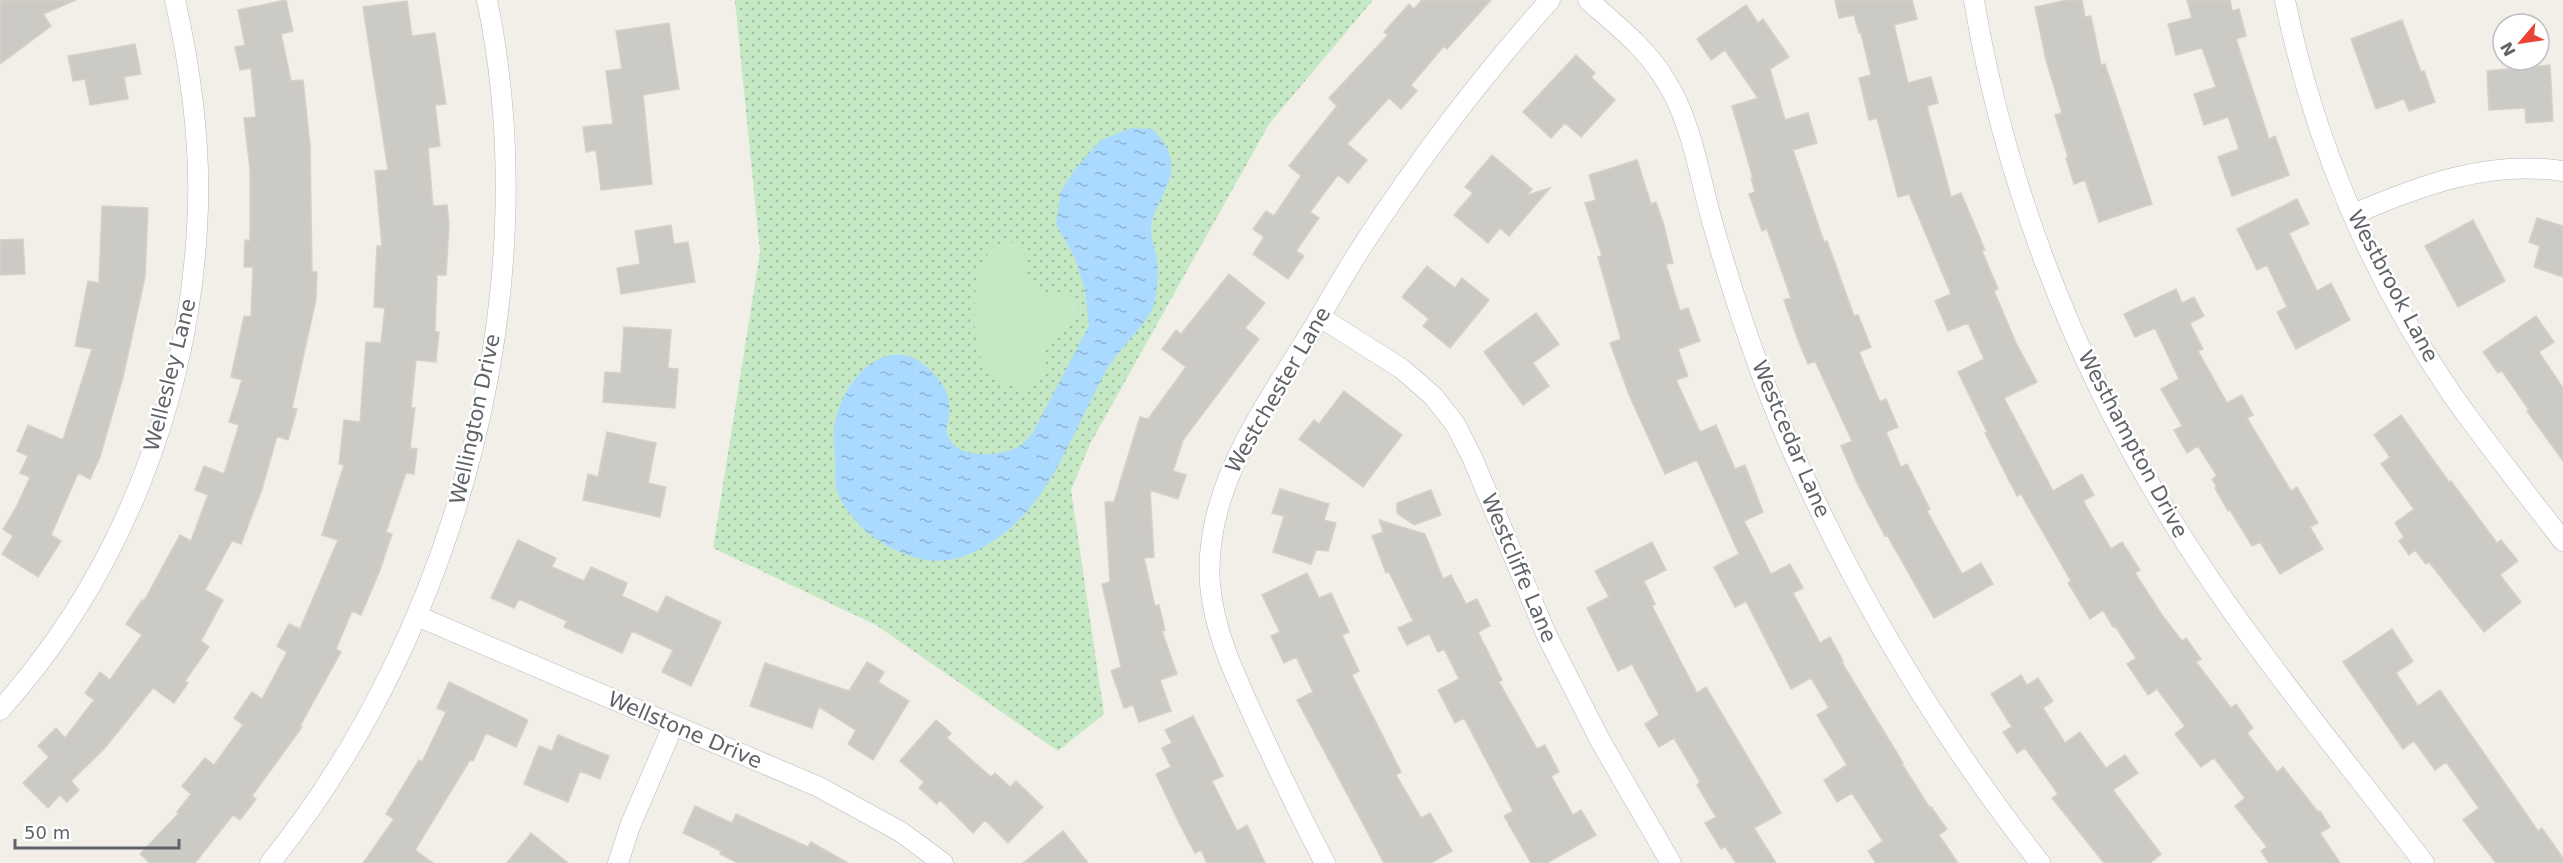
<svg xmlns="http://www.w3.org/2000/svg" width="2563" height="863" viewBox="0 0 2563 863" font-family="'DejaVu Sans',sans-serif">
	<defs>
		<pattern id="grass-dots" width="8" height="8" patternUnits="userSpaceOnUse" patternTransform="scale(1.5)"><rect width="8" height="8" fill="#c5e8c5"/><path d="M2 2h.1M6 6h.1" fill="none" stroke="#a3c0a4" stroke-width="1.8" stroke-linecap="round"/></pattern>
		<pattern id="water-ripples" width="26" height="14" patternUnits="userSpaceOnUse" patternTransform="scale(1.5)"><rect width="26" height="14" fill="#aadaff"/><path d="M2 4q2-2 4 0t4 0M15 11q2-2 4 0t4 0" fill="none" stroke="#8eb4d2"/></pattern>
	</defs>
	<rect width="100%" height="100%" fill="#f1efe8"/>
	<!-- grass -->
	<path fill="url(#grass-dots)" d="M735,0h638l-104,124 -179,320 -19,46 33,224 -46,37 -182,-126 -163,-77 47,-296z"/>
	<!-- pitch -->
	<path fill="#c5e8c5" d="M1010,242c30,11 3,40 32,51 8,3 19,1 28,2l5,6 3,7c-4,24 -27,21 -34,39 -2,8 -1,20 -1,29 -7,10 -15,14 -27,11 -8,-2 -24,-9 -28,-15 -18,-26 -20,-102 5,-124 5,-4 11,-5 17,-6z"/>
	<!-- water -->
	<path fill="url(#water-ripples)" d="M1132,128l21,1c11,13 19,23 18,41 0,16 -19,40 -20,58 -1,10 5,22 6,32 2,10 0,38 -4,47 -4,13 -33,42 -42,56 -7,10 -12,22 -18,33 -28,55 -51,118 -108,150 -18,11 -37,17 -58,14 -37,-6 -76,-33 -90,-69 -3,-7 -1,-19 -2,-28 0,-10 -2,-22 -1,-33 3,-34 34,-84 74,-74 11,3 20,12 27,19 16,17 17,34 11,56 3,6 5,12 10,16 13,10 43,8 58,2 8,-3 12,-9 18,-15l57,-108 -4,-36 -10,-32 -19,-34 5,-33 14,-22 26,-29z"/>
	<!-- building -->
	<path fill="#cccac5" stroke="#d6d1c6" stroke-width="1.5" d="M0,0h76l-33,14 8,12 -51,38z
		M286,0l7,31 -12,3 10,47 12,-1 7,65 2,127h5l-1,27 -24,109 5,1 -9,31 -11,-4 -15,53 -21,55 -9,-3 -27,49 18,10 -22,41 8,6 -24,34 3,2 -14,20 -21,-15 -49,61 -33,32 8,9 -12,12 -7,-7 -12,13 -25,-25 26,-26 -11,-11 18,-18 9,10 29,-38 -9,-7 15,-21 10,8 32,-45 -16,-11 16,-24 2,1 36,-66 11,6 17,-46 -13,-5 9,-24 20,8 15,-49 -10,-3 13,-42 -11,-3 13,-61 7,1 2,-50h-9l1,-27 5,1v-72l-6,-51 12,-1 -5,-49 -11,2 -5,-23 10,-2 -7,-35z
		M1422,0h69l-44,49 -3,-3 -33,39 6,6 -16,18 -12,-11 -42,46 20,16 -19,23 -10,-8 -28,37 9,6 -23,33 8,5 -16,23 -35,-25 11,-17 -11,-8 13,-18 8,5 27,-40 -12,-10 48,-60 -8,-8 59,-63 -4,-3 25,-28 5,5z
		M1835,0h77l5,19 -23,6 14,58 23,-6 7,26 -11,3 24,91 10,-4 24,57 -3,1 16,38 -4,2 22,52 21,39 -33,16 49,93 29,-17 12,21 -11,6 28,48 11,-7 18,28 -5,3 27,42 20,26 4,-3 15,21 -5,3 35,46 5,-4 17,24 -6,5 30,39 6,-5 35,45 2,-1 10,16 -10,6 20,30h-71l-8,-12 6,-4 -32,-41 10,-8 -31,-40 -13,9 -26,-33 10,-8 -28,-37 -9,6 -21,-31 9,-6 -21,-32 -2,1 -10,-17 -13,9 -22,-36 3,-2 -50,-87 -4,2 -32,-63 2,-1 -29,-60 26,-13 -16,-36 -20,8 -13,-30 16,-7 -42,-100 -11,3 -21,-79 -8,2 -10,-42 12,-3 -10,-42h-2l-5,-18 -15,3z
		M2067,0h15l3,17 6,-1 10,49 4,-1 47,140 -53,18 -14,-42 -11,4 -8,-26 2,-1 -13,-42 7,-2 -16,-53 -11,-53z
		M2187,0h43l2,11 7,-2 7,27 -10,3 33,100 6,-3 14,39 -57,21 -14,-39 21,-8 -11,-32 -24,8 -10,-31 22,-7 -14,-39 -26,7 -8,-31 24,-6z
		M407,1l5,35 23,-3 11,71 -11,1 5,41 -12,2 5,58 14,-1 2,20 -3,50h-9l-2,57h4l-3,30 -20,-2 -5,48h4l-5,40 7,1 -3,25 -8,-1 -20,59 6,2 -12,36 -19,45 -9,-4 -16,38 5,3 -41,74 2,1 -50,69 4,3 -16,21 -7,-5 -38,48h-45l-10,-9 39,-41 -2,-1 14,-18 -9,-8 23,-28 9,7 29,-40 -9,-7 18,-26 10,7 25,-47 -10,-6 12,-22 11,5 38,-89 -16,-5 22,-70 -5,-1 5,-44 16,2 6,-80 15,1 4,-35 -11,-1 3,-61h5l-7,-75 13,-1 -25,-163z
		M1746,5l12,18 5,-4 26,38 -19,12 15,51 23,-7 9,30 -24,7 31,92 3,-1 27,75 4,-1 13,32 -12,5 21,50 6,-3 12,28 -12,5 15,35 6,-3 23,45 -3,2 35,63 19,-11 12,21 -59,34 -47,-83 -2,1 -28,-53 -16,-37 11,-5 -37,-80 -7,3 -10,-24 -14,-40 7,-2 -24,-69 -5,2 -13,-37 6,-2 -4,-14h2l-21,-72 26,-8 -33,-48 -14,10 -14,-21z
		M2402,20l19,52 3,-1 11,31 -26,9 -5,-12 -28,10 -25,-70z
		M669,23l10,66 -36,6 9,89 -51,6 -5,-40 -10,2 -3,-25 30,-3 -7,-53 16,-2 -6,-38z
		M135,44l6,30 -17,3 4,22 -38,6 -5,-26 -12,2 -5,-25z
		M1576,55l19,18 -4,4 24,23 -34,37 -16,-14 -14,15 -28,-26z
		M2550,65l3,56 -27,2 -1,-15 -36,2 -2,-39z
		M1492,155l40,34 -5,6 23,-7 -41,48 -9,-8 -12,15 -34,-28 19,-22 -8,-6z
		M1637,160l14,44 5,-2 8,24 9,37 -7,1 14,47 8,-3 12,33 -22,8 10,27 -12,4 24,52 16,-7 19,44 10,-4 18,47 -19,9 27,53 19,-10 13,24 -10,5 27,50 10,-6 13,24h-2l62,102 -1,1 28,44 1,-1 16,22 -8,6 19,28h-82l-8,-12 15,-10 -31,-48 -15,9 -13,-22 23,-15 -30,-50 12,-7 -18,-30 -20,11 -45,-88 -11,6 -21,-40 25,-13 -42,-94 -32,14 -35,-77 -20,-54 11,-4 -23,-82 4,-1 -17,-53 11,-3 -7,-25z
		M2297,199l12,25 -20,9 28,58 14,-8 19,37 -54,29 -19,-37 10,-5 -20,-42 -10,5 -20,-41z
		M102,206l46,2 -3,69 -22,100 -23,80 -10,22 -12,-6 -27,62 10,6 -23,36 -36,-23 11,-18 -10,-7 14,-23 13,-29 -10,-4 8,-17 -11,-5 11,-26 35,15 29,-91 -17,-3 13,-65 11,2z
		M2537,218l26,8v51l-29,-10 6,-21 -11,-4z
		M2473,220l32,61 -47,26 -33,-61z
		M671,225l3,19 14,-2 7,40 -74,12 -4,-26 23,-4 -5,-33z
		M23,239l2,35 -25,1v-35z
		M1427,266l28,22 7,-10 27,22 -39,48 -27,-22 6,-7 -27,-22z
		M1229,274l36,29 -20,25 14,11 -76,101 -10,31 13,4 -8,24 -28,-9 4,67 -10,1 11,48 4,-1 6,25 -3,1 15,43 -17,6 11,31 -32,11 -6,-17 -9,3 -13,-37 10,-4 -19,-83 8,-2 -5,-80h9l26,-85 8,2 38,-52 -24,-18 14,-19 5,4z
		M2176,289l6,14 12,-6 10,19 -14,7 13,26 -5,2 29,52 15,-8 11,20 -6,3 44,73 6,-4 21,36 -8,4 13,22 -43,25 -20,-32 -8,4 -22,-36 -2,1 -13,-23 2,-1 -5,-8 5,-3 -19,-30 -11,7 -13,-23 8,-4 -21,-37 18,-10 -24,-51 -20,9 -11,-23z
		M1536,313l23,31 -26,19 16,23 -26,19 -39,-53z
		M2536,316l18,26 -15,10 24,36v73l-36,-50 2,-1 -27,-39 -4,2 -15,-21z
		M624,327l47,3 -3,38 10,1 -3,39 -72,-6 2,-30 16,1z
		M1344,391l58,44 -39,52 -64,-48 15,-19 5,4z
		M2401,415l48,67 2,-1 46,62 4,-3 17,21 -18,14 21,27 -37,30 -55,-70 -3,2 -11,-14 -6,5 -10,-14 5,-4 -9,-14 19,-14 -33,-45 9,-7 -16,-22z
		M607,432l49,11 -8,40 18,4 -6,30 -77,-17 5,-26 10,3z
		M1280,489l49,15 -5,16 12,3 -4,6 3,-2 -7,24 -12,-1 -5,14 -38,-12 11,-36 -12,-3z
		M1431,490l10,25 -27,10 -17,-12v-10z
		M1379,520l46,14 18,45 8,-4 15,29 11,-5 13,27 -12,6 24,48 -3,2 38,67 8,-4 14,27 -8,4 22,39 8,-5 15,25 -49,28h-16l-27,-47 9,-5 -49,-93 -9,5 -17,-33 21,-11 -15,-30 -6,3 -9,-18 -22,11 -9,-17 15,-7 -24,-49 -3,1 -14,-37 11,-4z
		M518,540l38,18 -4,9 32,14 7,-14 36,16 -5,13 36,17 8,-17 55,26 -30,64 -29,-14 11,-22 -41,-19 -10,22 -58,-26 3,-6 -48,-22 -5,9 -23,-10z
		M1652,542l14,28 -22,11 11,23 -3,2 45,87 9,-6 75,126 -27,15 22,35h-40l-11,-17 -4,3 -16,-26 11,-6 -19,-32 3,-3 -26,-44 -15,9 -14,-23 14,-9 -27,-51 -14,7 -31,-63 22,-11 -14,-26z
		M1307,573l12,25 12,-5 18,39 -7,3 17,36 -7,4 49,97 -5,3 25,43 9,-5 22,38 -21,12h-47l-87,-163 16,-8 -17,-35 -12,6 -13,-27 9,-4 -18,-37z
		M2392,629l21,32 -17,12 22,33 22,-16 98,141 4,-3 21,30v5h-67l-33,-43 16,-12 -33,-46 -11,8 -21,-29 -11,8 -60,-87z
		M867,662l17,10 -6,10 31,19 -36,59 -25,-16 8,-14 -37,-23 -7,21 -62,-22 15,-43 84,28z
		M2021,675l6,10 11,-7 15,23 -10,7 22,35 15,-11 26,36 19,-13 13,18 -25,17 48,64 -11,9h-46l-52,-65 6,-4 -33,-46 -8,5 -14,-21 9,-5 -21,-33z
		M449,682l79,38 -12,27 -30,-14 -13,28 -3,-1 -55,90 18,13h-70l31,-44 -8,-5 33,-54 3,2 24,-50 -9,-4z
		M1193,716l30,60 -11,5 25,50 10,-6 18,38h-58l-6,-13 -6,3 -15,-28 -24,-51 15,-7 -9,-19 10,-5 -7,-13z
		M936,720l15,13 -4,5 44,39 4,-4 15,14 6,-6 27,26 -35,36 -23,-23 -12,13 -33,-33 -3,4 -18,-16 5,-6 -24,-21z
		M558,735l51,21 -9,23 -20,-8 -12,31 -44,-18 15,-38 13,5z
		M695,806l37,17 4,-9 72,33 3,-5 37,21h-110l-18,-9 1,-3 -38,-18z
		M1063,831l25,32h-65z
		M531,833l37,30h-61z"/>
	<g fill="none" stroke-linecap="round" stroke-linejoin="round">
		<!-- street casing -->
		<g stroke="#b5b8bc" stroke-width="21">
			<path id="street" d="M1588,0c27,24 57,47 76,78 29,44 35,100 50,150 20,70 43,139 71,206 66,154 152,297 255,429
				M1974,0c30,181 99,359 195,516 75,122 168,233 255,347
				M2285,0c28,140 87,278 168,396 35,49 73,97 110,145
				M2353,214c71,-29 132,-54 210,-43
				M1320,317l82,52 31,27 22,28 17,33 75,179 54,106 70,121
				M417,616l402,171 82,45 42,31
				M0,710c118,-131 187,-305 197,-481 5,-77 -5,-154 -22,-229
				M270,863c186,-231 278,-571 217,-863
				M618,863l12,-37 43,-100
				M1325,863c-26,-49 -49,-98 -72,-148 -19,-42 -39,-84 -43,-131 -7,-95 55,-177 102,-254 17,-28 33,-58 51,-85 56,-86 119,-169 187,-245"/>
		</g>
		<!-- street -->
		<use href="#street" stroke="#fff" stroke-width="20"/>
	</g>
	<g text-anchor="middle" stroke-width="5" stroke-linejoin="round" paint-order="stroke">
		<!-- street labels -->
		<g font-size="21" fill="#5f6368" stroke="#fff">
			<text transform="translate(2393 286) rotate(62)" y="7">Westbrook Lane</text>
			<text transform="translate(170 375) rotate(-76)" y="7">Wellesley Lane</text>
			<text transform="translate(1278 390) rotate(-60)" y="7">Westchester Lane</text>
			<text transform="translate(475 419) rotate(-78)" y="7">Wellington Drive</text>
			<text transform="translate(1791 439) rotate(67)" y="7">Westcedar Lane</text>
			<text transform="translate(2133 444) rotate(62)" y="7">Westhampton Drive</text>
			<text transform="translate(1519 568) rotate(67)" y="7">Westcliffe Lane</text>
			<text transform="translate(685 730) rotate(23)" y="7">Wellstone Drive</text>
		</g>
	</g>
	<!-- north arrow -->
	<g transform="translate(2521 42) rotate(241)"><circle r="28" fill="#ffffff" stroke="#bfc1c3" stroke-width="1.5"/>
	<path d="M0-4.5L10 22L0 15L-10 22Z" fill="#ea4335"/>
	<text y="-9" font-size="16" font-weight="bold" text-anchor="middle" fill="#5f6368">N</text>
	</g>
	<!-- scale -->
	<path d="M15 839v9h164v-9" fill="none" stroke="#5f6368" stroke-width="3"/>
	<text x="24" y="839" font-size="18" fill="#5f6368" stroke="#ffffff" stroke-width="4.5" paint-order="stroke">50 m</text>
</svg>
